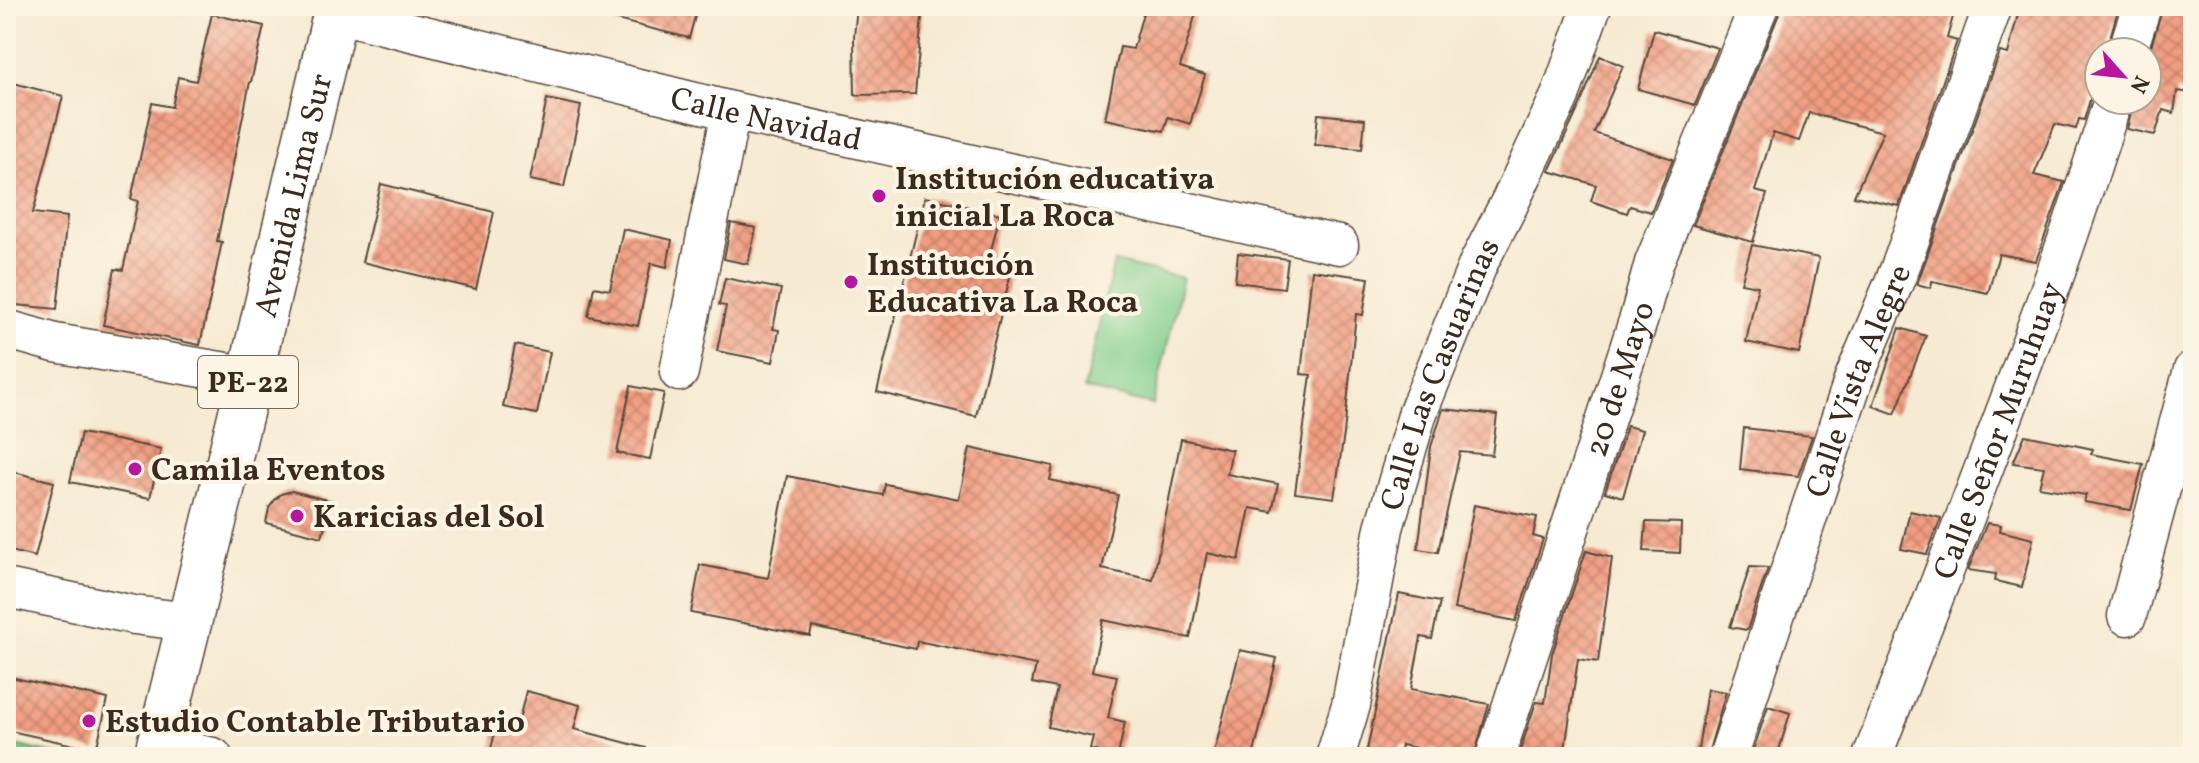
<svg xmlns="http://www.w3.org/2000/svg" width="2199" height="763" viewBox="0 0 2199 763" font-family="Vollkorn,serif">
	<defs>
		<pattern id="building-cross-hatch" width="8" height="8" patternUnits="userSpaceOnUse" patternTransform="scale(2)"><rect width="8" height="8" fill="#f29d81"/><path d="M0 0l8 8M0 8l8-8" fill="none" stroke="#c58069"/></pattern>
	</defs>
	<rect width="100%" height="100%" fill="#fcf5e5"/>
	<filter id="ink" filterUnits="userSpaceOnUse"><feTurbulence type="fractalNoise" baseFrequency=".0125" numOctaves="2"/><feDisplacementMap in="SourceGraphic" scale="16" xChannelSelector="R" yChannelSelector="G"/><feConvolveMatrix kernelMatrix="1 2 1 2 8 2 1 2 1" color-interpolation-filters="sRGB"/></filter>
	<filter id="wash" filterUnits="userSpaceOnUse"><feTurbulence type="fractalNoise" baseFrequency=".006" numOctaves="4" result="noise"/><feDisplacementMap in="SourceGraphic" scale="32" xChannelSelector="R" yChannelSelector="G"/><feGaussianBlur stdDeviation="1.8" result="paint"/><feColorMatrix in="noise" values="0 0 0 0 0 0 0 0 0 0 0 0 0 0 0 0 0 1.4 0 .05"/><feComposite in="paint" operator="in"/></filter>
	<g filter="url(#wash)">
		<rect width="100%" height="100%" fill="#f6ead2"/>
		<!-- garden -->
		<path fill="#7fcd8c" stroke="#5d7c55" stroke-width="2" d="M1114,262l69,16 -30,127 -69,-16z
			M6,743l61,14h-61z"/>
		<g id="blocks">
			<!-- building -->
			<path fill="url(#building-cross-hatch)" d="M602,6h96l-9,32 -88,-22z
				M857,6h66l-8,88 -60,1 -1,-58z
				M1145,6h53l-18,61 25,8 -15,49 -22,-7 -4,14 -59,-12 15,-72 13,2z
				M1781,6h175l-9,32 10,3 -58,165 -45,-10 29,-64 -74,-19 -10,28 -26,-8 -18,58 12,3 -14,48 -60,-17 86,-211z
				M2020,6h99l-13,46h-7v31l-7,10 -8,27 -5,-1 -3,10 -21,-5 -21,51 30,7 -28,79 -37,-7 -11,39 -56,-12 -1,7 -14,-4 83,-232 8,2z
				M2163,6h30v87l-16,-2 -3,22 -11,-3 -8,25 -28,-6 7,-29h13v-40z
				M212,14l52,12 -13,56h-1l-33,159 5,1 -22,103 -97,-20 12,-56 8,1 15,-69 -7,-2 21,-96 20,4 6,-30 18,4z
				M1654,30l64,18 -23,57 -57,-16z
				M1600,56l23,10 -29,67 79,26 -22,53 -21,-6 -3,7 -36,-12 5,-16 -47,-14 31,-66z
				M6,81l57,15 -30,117 34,4 -10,92 -51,-5v-60l4,-37h-4z
				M547,99l34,7 -17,81 -34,-7z
				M1318,114l47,5 -3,30 -47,-4z
				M381,184l113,28 -18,77 -114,-27z
				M925,197l75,17 -14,57 24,6 -34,139 -99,-24z
				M731,223l25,5 -8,36 -24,-5z
				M623,229l49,11 -5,27 -16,-4 -13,63 -50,-10 6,-29 16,3z
				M1752,245l67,13 -20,95 -53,-11 12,-56 -17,-3z
				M1238,253l50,6 -4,29 -49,-6z
				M1312,270l57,8 -6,37 -7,-1 -12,120 -10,64 -39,-5 16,-118 -10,-1z
				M725,278l56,11 -8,40 6,1 -6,32 -56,-11 9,-45 -7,-1z
				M1900,328l26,8 -31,78 -22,-8z
				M515,345l35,7 -13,62 -34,-7z
				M631,386l33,7 -14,66 -33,-6z
				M1443,409l54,6 -5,40 -32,-3 -22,100 -20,-3 13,-102z
				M1627,426l15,4 -19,67 -18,-5z
				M1744,428l68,8 -14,40 -58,-7z
				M81,433l80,16 -11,49 -80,-16z
				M2025,435l68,14 -2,5 52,10 -12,46 -47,-8 2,-7 -47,-8 5,-20 -31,-4z
				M1181,439l51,11 -5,24 51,10 -6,28 -22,-4 -11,52 -32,-7 -17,85 -87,-18 -11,51 25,5 -9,42 17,4 -7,34 -28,-6 3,-13 -45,-10 9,-39 -25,-5 4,-18 -119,-24 -1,8 -104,-22 -2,9 -119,-23 9,-48 68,13 19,-102 96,19 2,-11 74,15 11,-51 83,18 -3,14 68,15 -16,74 51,11z
				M6,470l48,12 -19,75 -29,-7z
				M292,491l39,10 -9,36 -56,-14 3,-15 6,-8 6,-6z
				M1474,505l63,12 -4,19 10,3 -27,82 -62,-12z
				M1910,511l31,7 -14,36 -26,-5z
				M1646,522l35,1 -1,30 -36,-2z
				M1987,523l14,2 -1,6 33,8 -11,48 -27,-6 1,-7 -28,-4z
				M1586,551l26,7 -14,104 -20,-3 -14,98h-46l18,-55 9,1 7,-49z
				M1750,567l18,1 -21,62 -17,-3z
				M1399,594l41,8 -8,37 -11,-2 -10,52 78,15 -15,53h-10l-63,-12 -2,11 -32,-6z
				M1240,650l37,8 -24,99h-40z
				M6,676l102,23 -12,51 -90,-20z
				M1707,689l19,3 -19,65h-10z
				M526,691l54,14 -6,24 72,19 -1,9h-156l9,-37 20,4z
				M1768,706l22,7 -13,44h-26z"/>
		</g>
	</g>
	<g filter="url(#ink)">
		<use href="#blocks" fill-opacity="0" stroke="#574739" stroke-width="2"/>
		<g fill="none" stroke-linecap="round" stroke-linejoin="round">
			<!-- minor casing -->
			<g stroke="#574739" stroke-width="41">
				<g id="minor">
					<path id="s1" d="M335,13l396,98 608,134"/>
					<path d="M2127,52l15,-46"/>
					<path d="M6,329l49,14 195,33"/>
					<path d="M679,372l52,-261"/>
					<path d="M6,588l128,27 55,7"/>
					<path d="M2127,616l66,-246"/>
					<path d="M158,745l55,12"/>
					<path id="s2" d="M1335,757l16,-52 33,-177 34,-116 61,-150 30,-58 51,-108 32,-90"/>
					<path id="s3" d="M1495,757l144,-439 15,-55 105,-257"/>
					<path id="s4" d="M1728,757l126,-379 46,-110 93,-262"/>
					<path id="s5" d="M1872,757c84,-217 172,-434 241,-657"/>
				</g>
			</g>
			<!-- trunk casing -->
			<g stroke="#574739" stroke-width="47">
				<g id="trunk">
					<path id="s6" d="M156,757l94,-381 87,-370"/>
				</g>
			</g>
			<!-- minor -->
			<use href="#minor" stroke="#fff" stroke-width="38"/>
			<!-- trunk -->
			<use href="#trunk" stroke="#fff" stroke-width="44"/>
		</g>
	</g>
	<!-- markers -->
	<g fill="#b5179e" stroke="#fcf5e5" stroke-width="3">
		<circle cx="879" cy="196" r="8"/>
		<circle cx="851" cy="282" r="8"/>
		<circle cx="135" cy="469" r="8"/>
		<circle cx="297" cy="516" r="8"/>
		<circle cx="89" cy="721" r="8"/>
	</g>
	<g text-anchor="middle" stroke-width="8" stroke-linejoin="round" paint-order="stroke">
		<!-- shield labels -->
		<rect fill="#fcf5e5" stroke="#75675a" stroke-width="2" x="198" y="356" width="100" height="52" rx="6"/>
		<g font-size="30" font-weight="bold" fill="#3b2a1e">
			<text x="248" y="392">PE-22</text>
		</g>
		<!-- street labels -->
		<g font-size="32" fill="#3b2a1e" stroke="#fcf5e5">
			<text dy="11" stroke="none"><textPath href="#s1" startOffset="444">Calle Navidad</textPath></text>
			<text dy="11" stroke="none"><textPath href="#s6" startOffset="578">Avenida Lima Sur</textPath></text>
			<text dy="11" stroke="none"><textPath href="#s2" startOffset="398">Calle Las Casuarinas</textPath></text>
			<text dy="11" stroke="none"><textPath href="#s3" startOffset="398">20 de Mayo</textPath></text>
			<text dy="11" stroke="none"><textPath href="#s4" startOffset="398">Calle Vista Alegre</textPath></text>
			<text dy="11" stroke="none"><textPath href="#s5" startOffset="350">Calle Señor Muruhuay</textPath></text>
		</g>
		<!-- poi labels -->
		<g font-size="32" font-weight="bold" fill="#3b2a1e" stroke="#fcf5e5" text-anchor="start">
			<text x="895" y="189">Institución educativa<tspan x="895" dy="37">inicial La Roca</tspan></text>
			<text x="867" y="275">Institución<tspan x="867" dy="37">Educativa La Roca</tspan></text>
			<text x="151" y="480">Camila Eventos</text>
			<text x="313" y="527">Karicias del Sol</text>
			<text x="105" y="732">Estudio Contable Tributario</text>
		</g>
	</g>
	<!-- margin -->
	<rect width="2199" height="763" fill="none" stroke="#fcf5e5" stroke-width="32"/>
	<!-- north arrow -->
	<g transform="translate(2123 76) rotate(117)"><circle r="38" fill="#fcf5e5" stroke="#afa495" stroke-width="2"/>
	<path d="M0-6L14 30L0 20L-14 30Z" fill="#b5179e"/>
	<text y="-12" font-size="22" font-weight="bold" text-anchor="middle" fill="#3b2a1e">N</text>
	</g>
</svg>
